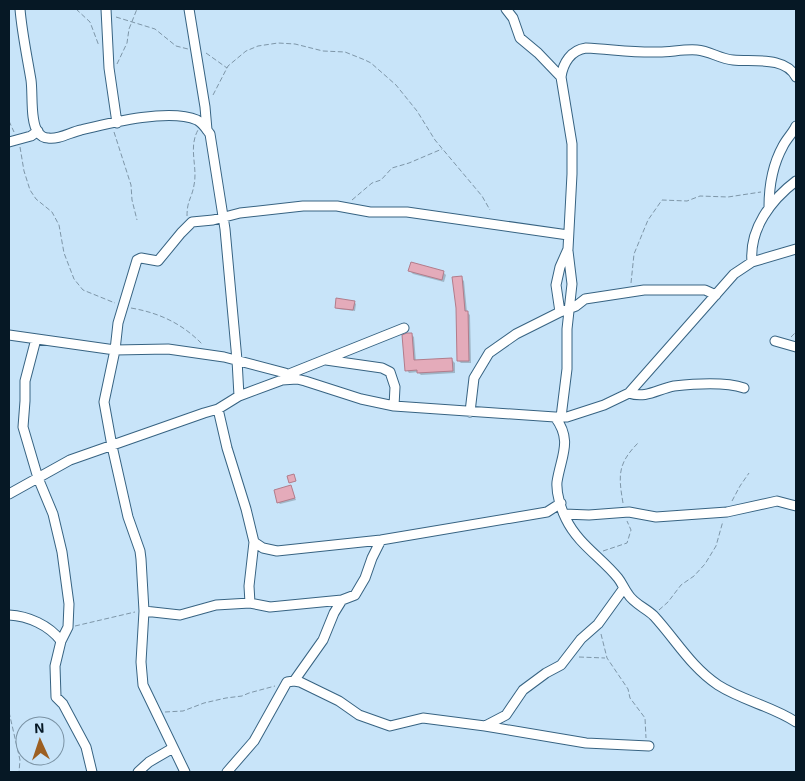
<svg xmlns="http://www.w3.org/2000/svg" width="805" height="781" viewBox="0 0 805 781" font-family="'Exo 2',sans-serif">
	<rect width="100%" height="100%" fill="#c8e4f9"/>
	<!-- shadow -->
	<path fill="#0003" d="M410,271l33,1 3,3 -2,7 -31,-8z
		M461,278l3,3 3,31 3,3 1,48h-10l-3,-3z
		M354,302l2,2 -1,7 -17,-2 -2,-1z
		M411,334l3,3 2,25 36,-2 3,3v10l-34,2 -3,-3 -9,1 -2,-3z
		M291,487l5,13 -16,4 -2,-2z"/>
	<!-- building -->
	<path fill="#e4abba" stroke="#b27c8b" d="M411,262l33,9 -2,9 -34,-9z
		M462,276l3,35h3l1,50h-12l-1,-53 -4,-31z
		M336,298l19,3 -2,9 -18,-2z
		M407,333h5l2,27 38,-2 1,13 -36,2v-3l-12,1 -3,-36z
		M294,474l2,7 -7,2 -2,-7z
		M291,485l4,13 -18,5 -3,-13z"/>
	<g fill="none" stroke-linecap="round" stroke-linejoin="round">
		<!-- minor casing -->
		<g stroke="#376382" stroke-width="11">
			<path id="minor" d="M20,9c2,24 7,47 11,71 2,14 -1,42 7,52 2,3 6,6 10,6 10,2 23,-6 33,-8 29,-7 88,-22 116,-10 6,3 9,9 13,14l15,95 12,131 2,36
				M106,9l3,59 8,55
				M189,9l16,98 2,23
				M506,9l7,9 7,20 18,15 23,24
				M9,142l22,-6 7,-5
				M769,207c0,-20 4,-43 14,-61 4,-8 10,-13 13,-20
				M752,262c-3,-33 19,-62 44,-81
				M560,312l-4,-27 4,-18 8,-18 4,-75v-30l-11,-67c2,-14 10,-27 25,-29 24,1 48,5 73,4 12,0 25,-3 38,-2 13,1 23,9 36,10 20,2 52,-4 63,17
				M9,335l106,15 53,-1 56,8 61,16 11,5
				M36,339l-11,42v20l-2,26 15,51 15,36 9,38 7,52 -1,23 -7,14 -6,25 1,31 7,7 23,43 6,25
				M775,341l21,6
				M326,360l56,8 8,4 5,15 -1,19
				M289,374l115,-46
				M629,393c17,6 29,-4 45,-7 19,-2 52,-4 70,2
				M218,409l9,39 19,61 8,33 -5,44 1,17
				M470,412l4,-34 15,-25 27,-19 44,-22 16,-6 9,-7 59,-9h61l11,5
				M555,417c18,24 6,39 2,65 -1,11 4,27 9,37 12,25 36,39 52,59 4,5 6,11 10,16 6,10 18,14 26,22 22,24 37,51 64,69 25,16 54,21 78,37
				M561,417l6,-48v-40l5,-45 -4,-33
				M9,494l61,-34 134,-47 14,-4 21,-13 43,-16 15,-1 8,2 56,18 33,7 161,11h12l37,-12 25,-12 105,-119 18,-12 44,-13
				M564,514l25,1 40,-3 27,5 71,-5 50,-11 19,5
				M254,542l9,6 14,3 104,-11 166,-28 14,-9
				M144,611l36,4 36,-10 34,-2 20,4 72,-7 13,-5 10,-17 7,-20 9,-18
				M9,615c19,1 40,10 52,26
				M294,681l6,1 39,19 20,14 31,11 33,-8 62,8 21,-11 17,-25 23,-17 15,-8 20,-26 17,-15 26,-36
				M485,726l101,17 63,3
				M138,772l11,-10 24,-14
				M185,772l-42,-87 -2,-23 3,-51 -3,-52 -1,-8 -12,-34 -16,-71 -8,-44 11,-52 3,-27 19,-63 4,-2 17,3 23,-28 11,-11 21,-2 27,-7 63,-7h34l33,6h37l161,23
				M227,772l27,-31 33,-59 7,-1 29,-41 11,-27 8,-13"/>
		</g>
		<!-- path -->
		<path stroke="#7e96a8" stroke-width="1" stroke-dasharray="5 2.5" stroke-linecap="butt" d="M76,9l14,13 9,24
			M116,17l39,12 21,17 12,3
			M206,53l21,15
			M117,64l10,-21 2,-14 8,-20
			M213,95l15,-29 18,-15 12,-5 20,-3 17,1 28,7 22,1 20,8 6,3 25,22 21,26 18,29 47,56 8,14
			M9,121l5,11
			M114,132l17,53 1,15 5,20
			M20,147l4,24 6,19 6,9 16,13 7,13 5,28 10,26 9,11 32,13
			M352,200l20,-17 9,-3 11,-12 17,-5 33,-14
			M187,216c0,-16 5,-18 7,-31 4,-18 -6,-37 4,-55
			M631,283l3,-29 14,-34 14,-20 25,1 13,-5 28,1 33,-5
			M131,308c29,5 52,16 72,37
			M791,337l5,-5
			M732,501l8,-15 9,-13
			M623,503c-5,-29 -5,-40 16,-61
			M603,551l24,-8 4,-13 -4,-9
			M659,610l9,-8 13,-17 13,-9 11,-12 11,-18 7,-25
			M75,626l60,-14
			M601,634l6,24 21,31 2,9 15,20 1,20
			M579,657l26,1
			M9,712l11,48 -1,12
			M165,712l18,-1 21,-8 22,-5 16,-2 7,-3 26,-7"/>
		<!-- minor -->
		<use href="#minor" stroke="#fff" stroke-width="9"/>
	</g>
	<!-- border -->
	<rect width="805" height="781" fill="none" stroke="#061825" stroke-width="20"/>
	<!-- north arrow -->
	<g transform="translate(40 741) rotate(357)"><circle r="24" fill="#c8e4f9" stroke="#7a92a4"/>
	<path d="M0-4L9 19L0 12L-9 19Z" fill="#9c5f22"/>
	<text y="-8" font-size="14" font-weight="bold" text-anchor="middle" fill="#061825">N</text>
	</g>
</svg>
